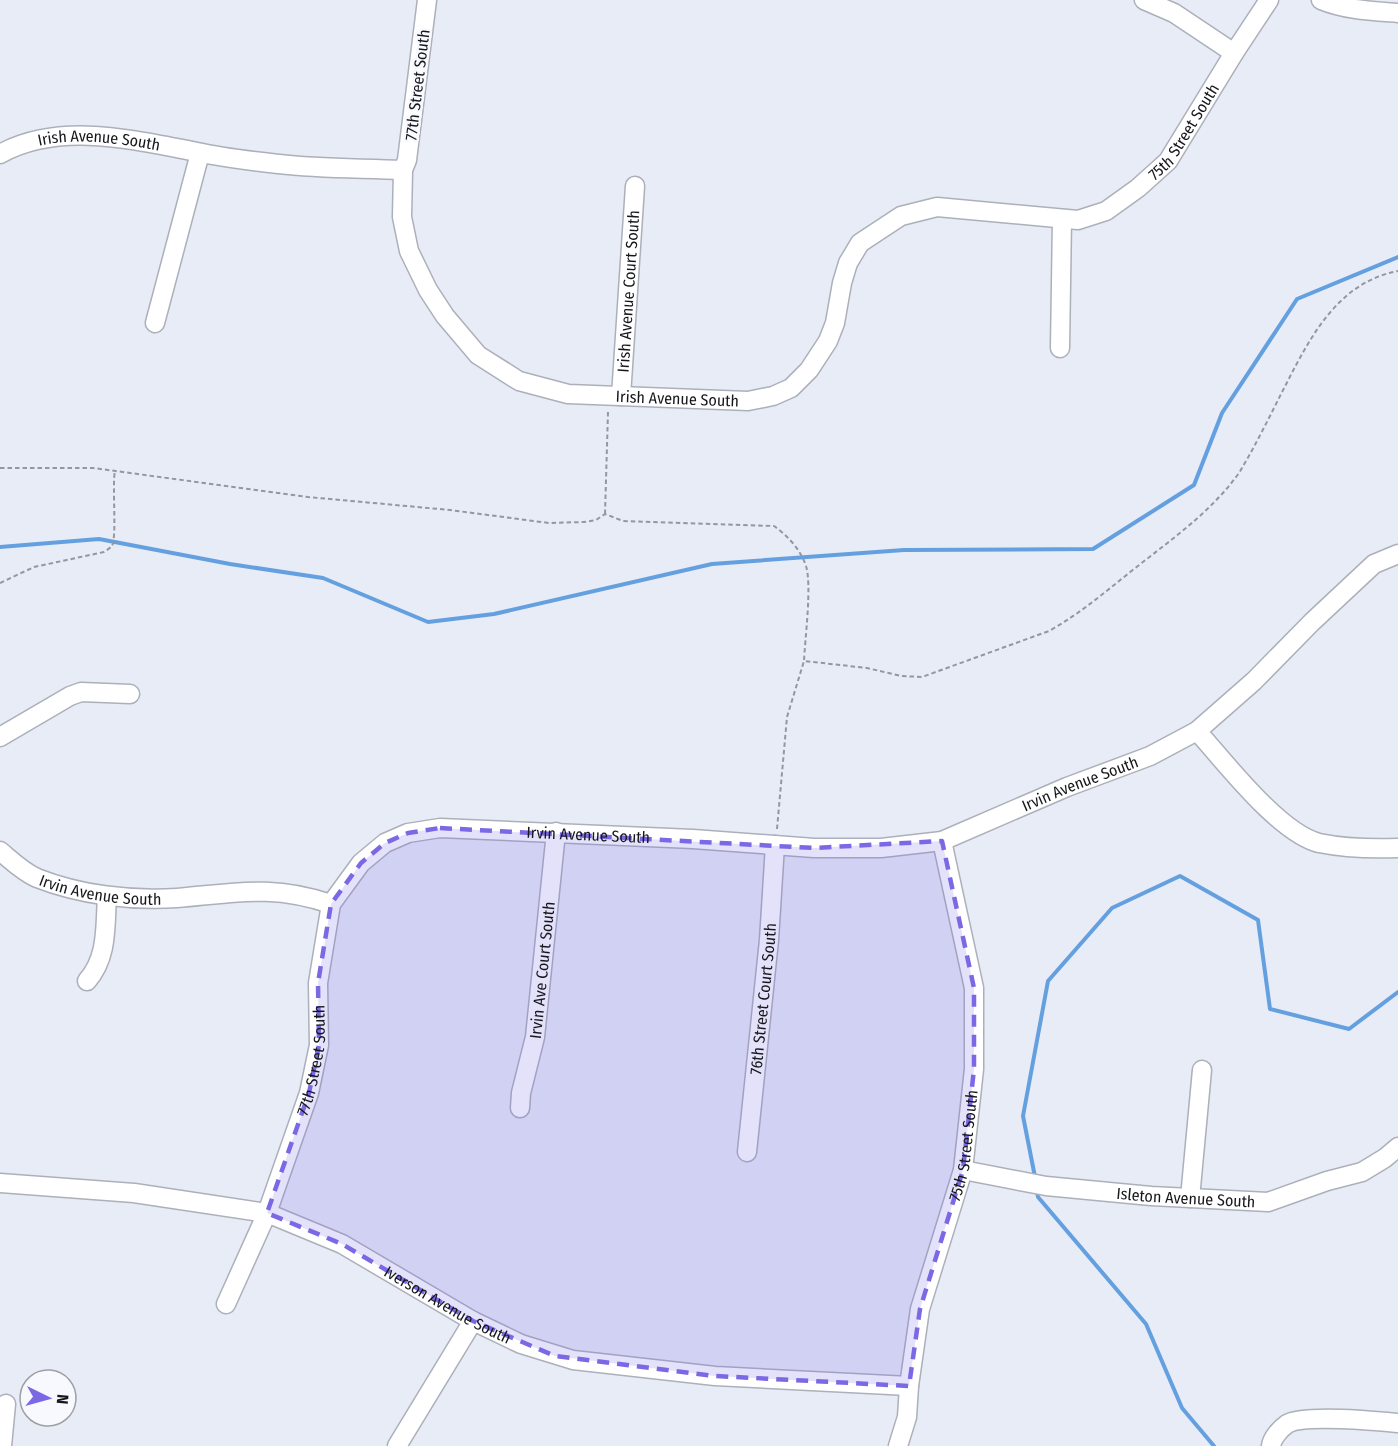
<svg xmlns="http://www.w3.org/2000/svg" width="1398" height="1446" viewBox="0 0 1398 1446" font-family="'Fira Sans Condensed',sans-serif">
	<rect width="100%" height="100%" fill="#e8ecf7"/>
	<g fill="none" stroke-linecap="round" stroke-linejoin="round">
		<!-- stream -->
		<path stroke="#64a0df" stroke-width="4" d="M0,547l99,-8 131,25 93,14 105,44 66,-8 218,-50 192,-14 189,-1 101,-64 28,-72 75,-114 101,-42
			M1035,1177l-12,-61 25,-135 64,-73 68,-32 78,44 12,89 79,20 49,-37
			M1037,1191l1,6 108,127 36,84 32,38"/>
		<!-- minor casing -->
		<g stroke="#acb0ba" stroke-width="21">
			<g id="minor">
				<path id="s1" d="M427,0l-20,160 -4,10 -1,47 7,34 19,39 17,26 33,39 41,26 49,13 180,7 25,-5 18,-8 18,-18 19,-29 7,-18 7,-40 6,-20 12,-20 41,-27 36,-9 141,13 28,-9 32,-23 30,-27 66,-108 35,-53"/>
				<path d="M1144,0l30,13 60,40"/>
				<path d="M1321,0c24,10 51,11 77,13"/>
				<path id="s2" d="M0,154c60,-33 134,-14 197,-2 27,6 55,9 82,12 41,5 83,4 124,6"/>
				<path d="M155,323l45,-170"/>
				<path d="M1060,348l2,-129"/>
				<path id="s3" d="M621,396l14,-210"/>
				<path d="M1398,554l-24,10 -62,58 -58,59 -57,50c27,30 82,102 122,112 25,5 53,6 79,5"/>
				<path d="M0,737l70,-41 11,-4 49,2"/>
				<path id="s4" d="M0,851c12,10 23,21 37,27 43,17 94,23 140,20 59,-5 95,-14 154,6"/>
				<path d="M87,981c21,-24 18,-54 20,-85"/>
				<path id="s5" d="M520,1108l1,-15 14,-56 21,-205"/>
				<path id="s6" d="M747,1152l22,-212 6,-95"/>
				<path id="s7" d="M963,1170l83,16 105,10 117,6 59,-21 35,-9 23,-14 13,-11"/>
				<path id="s8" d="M0,1183l134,10 133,20 75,31 131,77 48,23 52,16 142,16 194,10"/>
				<path d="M1190,1198l12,-128"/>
				<path id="s9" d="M226,1304l41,-91 42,-120 10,-48 -1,-62 13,-79 30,-41 24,-20 23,-10 32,-5 253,11 121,9h67l61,-7 125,-54 83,-31 47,-25"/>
				<path d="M2,1446l4,-42"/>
				<path d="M397,1446l76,-125"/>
				<path id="s10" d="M898,1446l9,-29 2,-31 11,-77 43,-139 11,-101v-81l-32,-147"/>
				<path d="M1271,1446c1,-8 9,-17 16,-22 15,-10 91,-3 111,-1"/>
			</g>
		</g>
		<!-- path -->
		<path stroke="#94979f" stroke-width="2" stroke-dasharray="4.5 3" stroke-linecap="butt" d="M0,468h93l215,29 142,13 99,13 35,-1 12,-2 9,-6 18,7 151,5c13,9 27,24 32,40 6,19 -1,73 -2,95l63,7 34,8 21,1 127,-46c32,-18 56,-39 85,-62 38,-30 77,-57 105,-96 15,-25 28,-51 41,-77 27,-52 54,-113 118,-125
			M605,514l3,-102
			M0,583l34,-16 70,-15c3,-2 6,-4 8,-6 5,-9 0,-60 3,-76
			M777,829l10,-112 17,-56"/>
		<!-- minor -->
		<use href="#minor" stroke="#fff" stroke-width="18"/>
	</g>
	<!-- marked area -->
	<path fill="#7a68e4" fill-opacity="0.2" stroke="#7a68e4" stroke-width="4.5" stroke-dasharray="12 8" stroke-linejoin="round" d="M440,828l374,20 128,-7 32,147v81l-11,101 -43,139 -11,77 -194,-10 -160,-20 -82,-35 -131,-77 -75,-31 42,-120 10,-48 -1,-62 13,-79 30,-41 24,-20 23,-10z"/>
	<g text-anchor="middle" stroke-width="5" stroke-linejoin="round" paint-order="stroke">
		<!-- street labels -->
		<g font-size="16" fill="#16171b" stroke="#f8f9fe">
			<text transform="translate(417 85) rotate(-83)" y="6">77th Street South</text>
			<text dy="6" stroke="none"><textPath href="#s1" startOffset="1238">75th Street South</textPath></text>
			<text dy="6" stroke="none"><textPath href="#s2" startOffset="102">Irish Avenue South</textPath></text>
			<text dy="6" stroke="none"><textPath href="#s3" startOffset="105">Irish Avenue Court South</textPath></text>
			<text dy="6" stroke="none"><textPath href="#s1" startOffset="588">Irish Avenue South</textPath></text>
			<text dy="6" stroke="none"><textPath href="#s9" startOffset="1210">Irvin Avenue South</textPath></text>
			<text dy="6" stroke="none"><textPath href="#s9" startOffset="706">Irvin Avenue South</textPath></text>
			<text dy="6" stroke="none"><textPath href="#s4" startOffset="111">Irvin Avenue South</textPath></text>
			<text dy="6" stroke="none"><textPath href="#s5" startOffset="140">Irvin Ave Court South</textPath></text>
			<text dy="6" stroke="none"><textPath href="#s6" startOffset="154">76th Street Court South</textPath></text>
			<text dy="6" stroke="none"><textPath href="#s9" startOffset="260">77th Street South</textPath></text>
			<text dy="6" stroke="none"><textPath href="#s10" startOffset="309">75th Street South</textPath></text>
			<text dy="6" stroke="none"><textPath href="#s7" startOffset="225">Isleton Avenue South</textPath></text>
			<text dy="6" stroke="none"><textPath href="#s8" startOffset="472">Iverson Avenue South</textPath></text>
		</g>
	</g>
	<!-- north arrow -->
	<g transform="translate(48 1398) rotate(95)"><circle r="28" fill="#f8f9fe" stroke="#9e9fa3" stroke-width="1.5"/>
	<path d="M0-4.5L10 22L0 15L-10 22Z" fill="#7a68e4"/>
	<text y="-9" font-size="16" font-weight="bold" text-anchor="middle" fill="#16171b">N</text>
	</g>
</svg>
